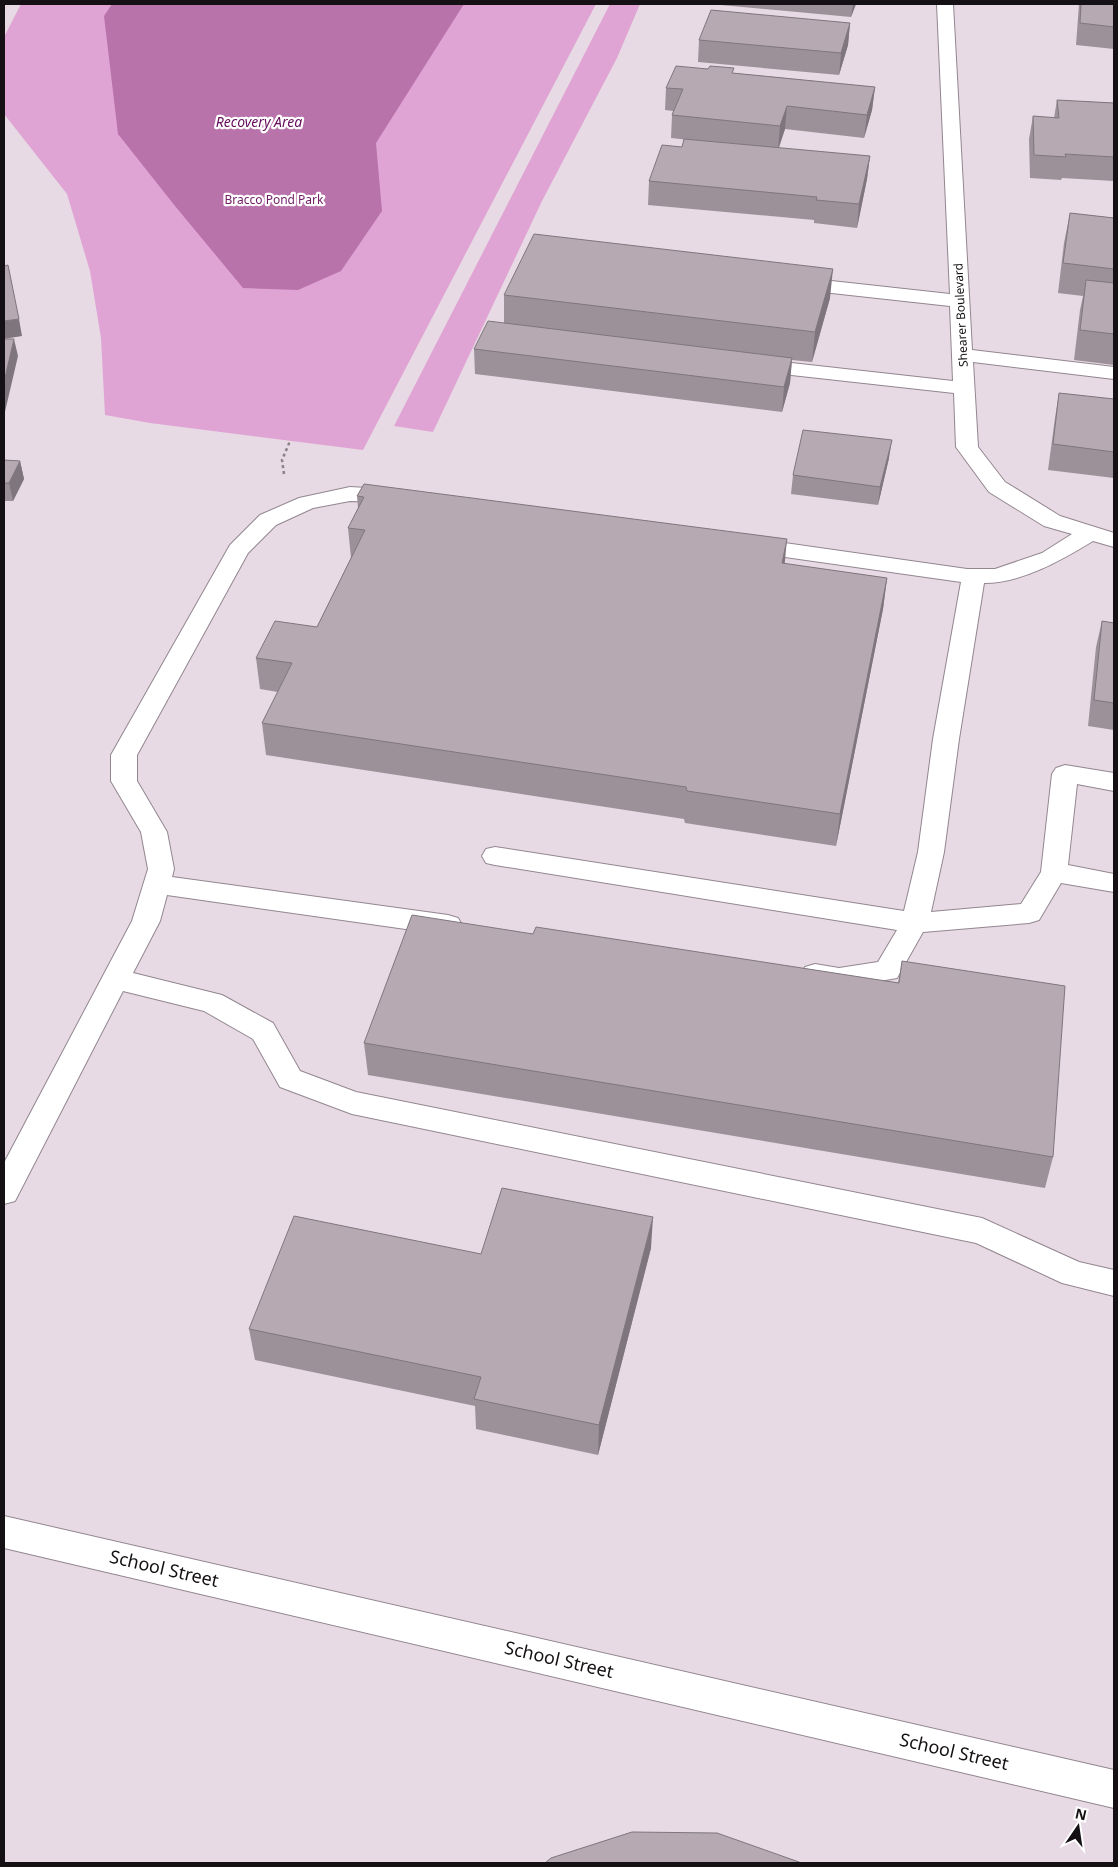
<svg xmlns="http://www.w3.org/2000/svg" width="1118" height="1867" viewBox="0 0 1118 1867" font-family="'Noto Sans',sans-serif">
	<rect width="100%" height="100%" fill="#e7dae4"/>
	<!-- green -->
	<path fill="#e0a4d4" d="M21,4h575l-233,446 -213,-27 -45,-8 -4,-77 -11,-67 -23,-77 -63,-80v-77z
		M610,4h30l-23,54 -75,143 -109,231 -39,-6z"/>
	<!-- water -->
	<path fill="#b973ab" d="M112,4h352l-88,139 6,68 -41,60 -43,19 -55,-2 -68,-82 -57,-72 -14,-118z"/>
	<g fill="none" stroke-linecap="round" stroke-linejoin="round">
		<!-- minor casing -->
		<g stroke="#92868f" stroke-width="2">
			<path id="minor" d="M937,4h16l19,346 142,17v12l-141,-17 5,85 27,35 55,34 54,17v14l-21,-6c-31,19 -71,42 -109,42l-25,156 -15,113 -13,60 90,-8 20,-32 11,-98 4,-6 9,-3 49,8v18l-37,-7 -9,81 46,9v18l-53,-9 -22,37 -10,3 -106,9 -26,46 -58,10 -34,-7 -4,-7 4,-7 10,-3 24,4 39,-6 19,-32 -402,-65 -9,-2 -4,-7 4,-7 9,-2 409,64 14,-59 15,-113 28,-157 -212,-30 -8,-2 -3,-5 3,-5 8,-2 218,31h28l47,-16 30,-19 -28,-8 -55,-34 -33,-45 -2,-54 -199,-22 -7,-2 -3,-4 3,-4 7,-2 198,22 -3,-75 -155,-17 -7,-2 -3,-4 3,-4 7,-2 155,17z
				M350,487l53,3 3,5 -3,5 -8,2 -45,-1 -37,7 -37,17 -28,28 -111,202v26l30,51 7,37 -2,8 276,38 10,3 4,7 -4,7 -10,3 -281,-40 -7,26 -27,52 89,22 51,28 27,48 56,21 626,126 97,44 35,8v26l-52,-13 -86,-40 -624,-129 -72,-27 -27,-48 -49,-28 -81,-20 -108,210 -11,3v-41l128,-242 16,-52 -7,-37 -30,-51v-26l119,-210 30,-30 39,-17z
				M4,1516l1110,254v38l-1110,-260z"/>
		</g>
		<!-- path -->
		<path stroke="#8b8289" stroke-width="2.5" stroke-dasharray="3 3" stroke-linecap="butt" d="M284,474l-2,-14 8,-19"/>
		<!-- minor -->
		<use href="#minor" fill="#fff" fill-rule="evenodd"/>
	</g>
	<!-- wall -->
	<path fill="#9d9199" d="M710,4h146l-5,13z
		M1079,4h35v45l-38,-4z
		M850,23l-2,22 -9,30 -141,-13 1,-22z
		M734,73l141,14 -3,23 -8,28 -79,-9 -6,19 91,8 -3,23 -10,49 -43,-5v-3l-166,-15 1,-24 40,-41 -18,-2 1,-23 1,-4 -8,-1 1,-22z
		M1057,100l57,3v78l-52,-3 -1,2 -31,-2 -1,-39 4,-23 21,2z
		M1070,213l44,5v147l-40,-5 6,-50 3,-14 -25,-3 6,-50z
		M504,295l326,3 -18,64 -20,-2 -2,23 -8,29 -307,-38 -1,-25 30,-26z
		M1059,393l55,6v79l-66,-8 7,-52z
		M889,458l-11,47 -87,-11 2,-19z
		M4,460l16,1 4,18 -11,22h-9z
		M357,496l428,68 102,14 -4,31 -47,237 -151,-23 -1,-4 -418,-64 -4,-32 16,-31 -18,-3 -4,-31 61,-31 34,-69 -3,-30 10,-20z
		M1102,621l12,2v107l-26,-4 8,-79z
		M533,934l365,49 4,-22 151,196 -8,31 -677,-113 -4,-32z
		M651,1248l-53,207 -122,-26 -1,-23 -220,-46 -6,-31 232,-75z"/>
	<!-- shaded-wall -->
	<path fill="#7f767d" d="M853,4h3l-5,13z
		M850,23l-2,22 -9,30 2,-22z
		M875,87l-3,23 -8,28 3,-23z
		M787,106l-2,23 -7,20 2,-23z
		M870,156l-3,23 -10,49 2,-24z
		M833,269l-3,29 -18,64 3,-30z
		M19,319l3,17 -18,3v-18z
		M14,339l4,17 -14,60v-34z
		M792,358l-2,25 -8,29 2,-25z
		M892,440l-3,18 -11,47 2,-18z
		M20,461l4,18 -11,22 -4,-18z
		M787,539l-3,32 -2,-8z
		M887,578l-4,31 -47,237 4,-32z
		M653,1217l-2,31 -53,207 1,-30z"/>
	<!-- building -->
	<path fill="#b6a9b2" stroke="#7f767d" d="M1081,4h33v23l-34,-4z
		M711,10l139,13 -9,30 -142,-13z
		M676,66l32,3 2,-3 24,2 -2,5 143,14 -8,28 -80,-9 -7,20 -108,-11 11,-26 -17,-1z
		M1057,100l57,3v54l-49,-3 1,3 -32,-2 -1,-39 26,2z
		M684,139l186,17 -11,48 -43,-4 1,-3 -168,-16 13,-36 20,2z
		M1070,213l44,5v51l-51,-6z
		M534,234l299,35 -18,63 -311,-37z
		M8,265l11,54 -15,2v-55z
		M1086,280l28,3v51l-34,-4z
		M488,321l304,37 -8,29 -310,-38z
		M4,339h10l-10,43z
		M1059,393l55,6v53l-61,-8z
		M803,430l89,10 -12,47 -87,-12z
		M4,460l16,1 -11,22h-5z
		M364,484l423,55 -5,24 105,15 -47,236 -153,-23 -1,-4 -424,-64 30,-60 -36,-5 19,-37 42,6 48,-97 -17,-2 16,-31 -7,-1z
		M1102,621l12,2v80l-20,-3z
		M412,915l121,19 3,-7 363,56 3,-22 163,25 -12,171 -689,-114z
		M502,1188l151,29 -54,208 -125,-26 7,-22 -232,-48 45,-113 187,38z
		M632,1832l85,1 82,29 2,1h-256l6,-5z"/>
	<g text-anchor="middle" stroke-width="4.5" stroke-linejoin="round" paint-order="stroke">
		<!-- far-park labels -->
		<g font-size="12" fill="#711d66" stroke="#fff">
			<text x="274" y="204">Bracco Pond Park</text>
		</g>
		<!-- far-street labels -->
		<g font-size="12" fill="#141013" stroke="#fff">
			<text transform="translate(961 315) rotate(-93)" y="4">Shearer Boulevard</text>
		</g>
		<!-- far-water labels -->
		<g font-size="14" font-style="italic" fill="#640c59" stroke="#fff">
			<text x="259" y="127">Recovery Area</text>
		</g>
		<!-- near-street labels -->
		<g font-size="18" fill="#141013" stroke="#fff">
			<text transform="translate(164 1569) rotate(13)" y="6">School Street</text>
			<text transform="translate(559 1660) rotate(13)" y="6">School Street</text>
			<text transform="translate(954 1752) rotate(13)" y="6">School Street</text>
		</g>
	</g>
	<!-- border -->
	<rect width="1118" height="1867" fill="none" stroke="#141013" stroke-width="10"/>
	<!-- north arrow -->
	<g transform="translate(1078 1827) rotate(13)" stroke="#ffffff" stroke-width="4" paint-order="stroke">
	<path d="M0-4L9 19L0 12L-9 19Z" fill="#141013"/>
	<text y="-8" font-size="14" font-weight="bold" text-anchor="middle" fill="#141013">N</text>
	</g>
</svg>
